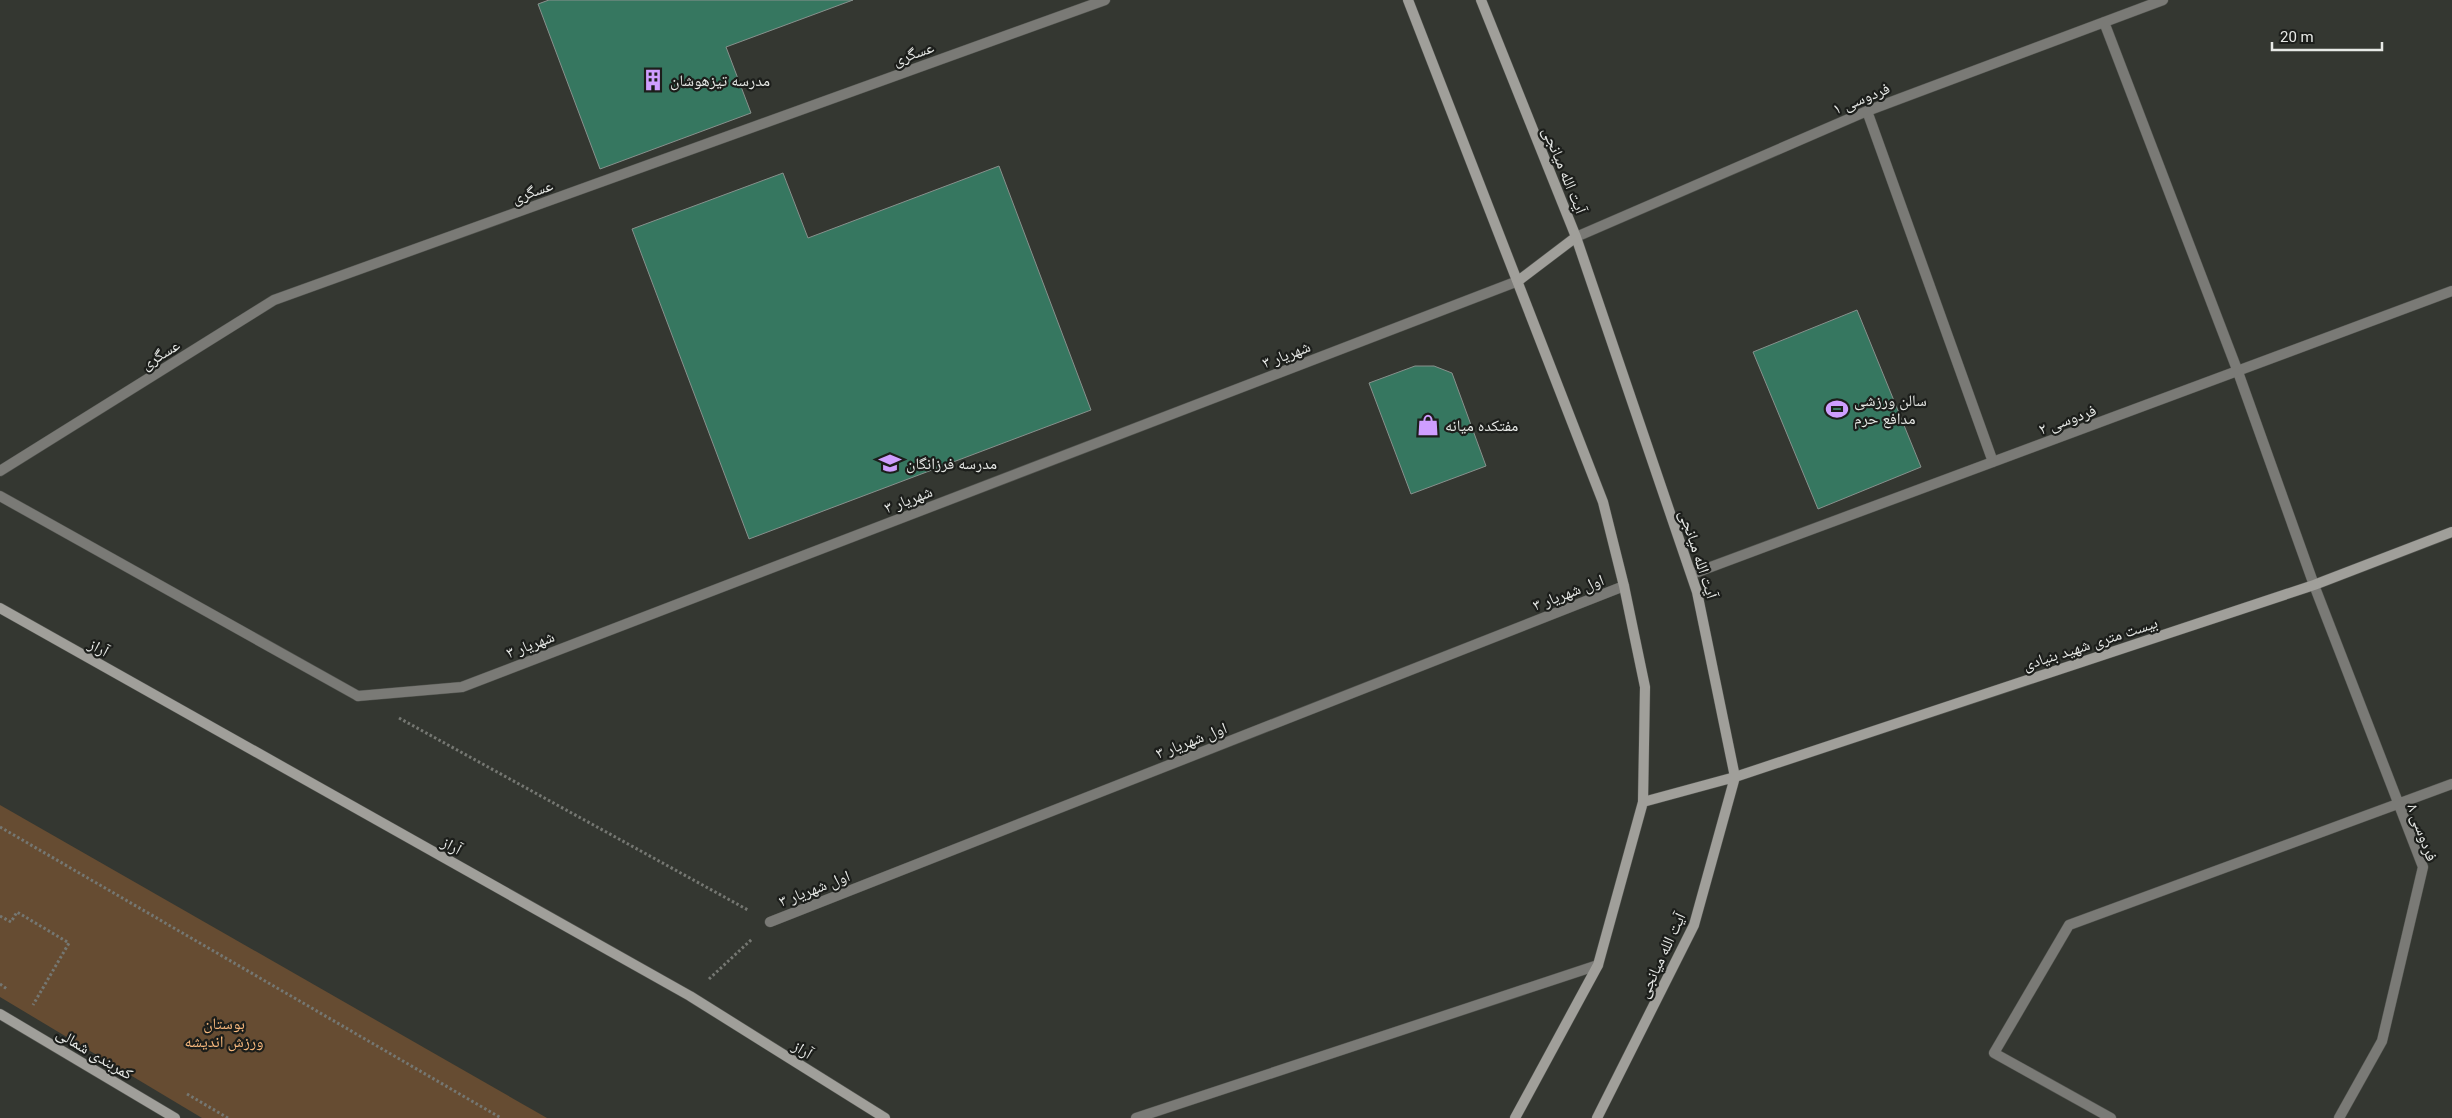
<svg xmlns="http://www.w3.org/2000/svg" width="2452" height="1118" viewBox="0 0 2452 1118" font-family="Roboto,'Noto Naskh Arabic',sans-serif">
	<rect width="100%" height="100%" fill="#343731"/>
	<!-- green -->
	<path fill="#664c32" d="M0,805l547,313h-345l-202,-121z"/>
	<!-- building -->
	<path fill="#367760" stroke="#88918d" d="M549,0h304l-127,47 25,66 -151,56 -62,-165z
		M999,166l92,244 -342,129 -117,-310 151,-56 25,65z
		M1857,310l64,157 -103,42 -65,-157z
		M1415,366h19l18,7 34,93 -75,28 -42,-111z"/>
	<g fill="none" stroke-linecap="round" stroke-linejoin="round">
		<!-- lane casing -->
		<g stroke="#51534e" stroke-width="11">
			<path id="lane" d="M0,496l358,200"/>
		</g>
		<!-- street casing -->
		<g stroke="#51534e" stroke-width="11">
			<path id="street" d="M2104,22l134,350 76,213 109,282 -41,174 -43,77
				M1867,111l126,351
				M1576,237l291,-126 296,-111
				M0,471l274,-171 831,-300
				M1692,574l760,-283
				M358,696l104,-9 1056,-406
				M770,922l854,-336
				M1136,1118l462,-153
				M2111,1118l-117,-65 75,-128 383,-141"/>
		</g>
		<!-- secondary casing -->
		<g stroke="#51534e" stroke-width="11">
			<path id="secondary" d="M1408,0l195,502 21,84 21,101 -2,115 -45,163 -83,153
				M1481,0l95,237 121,355 38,185 -41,148 -97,193
				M1518,281l58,-44
				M0,608l690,388 195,122
				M1643,802l92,-25 579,-192 138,-53
				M0,1014l175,104"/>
		</g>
		<!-- path -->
		<path stroke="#757772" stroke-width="3" stroke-dasharray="2.5 2.5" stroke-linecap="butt" d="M399,718l349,192
			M0,827l501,291
			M0,916l11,6 6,-10 52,31 -36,62
			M709,979l43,-40
			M0,984l7,5
			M187,1094l41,24"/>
		<!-- lane -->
		<use href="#lane" stroke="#7a7a76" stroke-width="10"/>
		<!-- street -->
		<use href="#street" stroke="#7a7a76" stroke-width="10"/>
		<!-- secondary -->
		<use href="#secondary" stroke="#a09f9a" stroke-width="10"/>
	</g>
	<!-- icons -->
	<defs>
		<g id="building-bare" transform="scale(1.725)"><path d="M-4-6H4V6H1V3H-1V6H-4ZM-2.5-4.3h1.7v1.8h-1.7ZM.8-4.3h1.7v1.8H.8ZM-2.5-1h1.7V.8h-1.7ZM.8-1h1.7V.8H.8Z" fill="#cf9eff" stroke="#1c1e1b" stroke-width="2.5" paint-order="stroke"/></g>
		<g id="stadium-bare" transform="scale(1.725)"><path d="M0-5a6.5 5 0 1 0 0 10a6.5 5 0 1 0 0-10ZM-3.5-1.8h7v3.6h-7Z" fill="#cf9eff" stroke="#1c1e1b" stroke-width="2.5" paint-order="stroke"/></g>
		<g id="shop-bare" transform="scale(1.725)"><path d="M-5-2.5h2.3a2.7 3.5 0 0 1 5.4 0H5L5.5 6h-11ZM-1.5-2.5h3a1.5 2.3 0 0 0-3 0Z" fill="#cf9eff" stroke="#1c1e1b" stroke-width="2.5" paint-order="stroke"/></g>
		<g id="school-bare" transform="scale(1.725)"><path d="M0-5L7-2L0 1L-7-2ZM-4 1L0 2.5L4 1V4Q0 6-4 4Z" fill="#cf9eff" stroke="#1c1e1b" stroke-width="2.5" paint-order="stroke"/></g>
	</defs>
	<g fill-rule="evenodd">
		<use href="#building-bare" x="653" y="80"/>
		<use href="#stadium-bare" x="1837" y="409"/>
		<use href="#shop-bare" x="1428" y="425"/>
		<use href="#school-bare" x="890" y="463"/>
	</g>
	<g text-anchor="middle" stroke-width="4.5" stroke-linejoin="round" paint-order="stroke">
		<!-- street labels -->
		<g font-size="16" fill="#e7e9e6" stroke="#1c1e1b">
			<text transform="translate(913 53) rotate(-20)" y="6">عسگری</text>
			<text transform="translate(1861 98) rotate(-22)" y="6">فردوسی ۱</text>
			<text transform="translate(1565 170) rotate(68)" y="6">آیت الله میانجی</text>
			<text transform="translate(532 191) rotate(-20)" y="6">عسگری</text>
			<text transform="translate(160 354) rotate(-32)" y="6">عسگری</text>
			<text transform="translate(1286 354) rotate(-21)" y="6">شهریار ۳</text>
			<text transform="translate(2067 419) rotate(-20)" y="6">فردوسی ۲</text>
			<text transform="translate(908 499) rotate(-21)" y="6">شهریار ۳</text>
			<text transform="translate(1699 554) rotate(72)" y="6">آیت الله میانجی</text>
			<text transform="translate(1568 592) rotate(-21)" y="6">اول شهریار ۳</text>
			<text transform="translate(2090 643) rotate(-18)" y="6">بیست متری شهید بنیادی</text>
			<text transform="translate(530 644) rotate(-21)" y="6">شهریار ۳</text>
			<text transform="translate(99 647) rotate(29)" y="6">آراز</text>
			<text transform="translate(1191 740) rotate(-21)" y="6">اول شهریار ۳</text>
			<text transform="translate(2423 832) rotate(70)" y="6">فردوسی ۸</text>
			<text transform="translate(452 845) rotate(29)" y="6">آراز</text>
			<text transform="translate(814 888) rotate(-21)" y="6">اول شهریار ۳</text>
			<text transform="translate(1661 955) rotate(-65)" y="6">آیت الله میانجی</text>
			<text transform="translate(803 1049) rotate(32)" y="6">آراز</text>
			<text transform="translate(95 1053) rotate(31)" y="6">کمربندی شمالی</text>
		</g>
		<!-- poi labels -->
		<g font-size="16" fill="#e7e9e6" stroke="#1c1e1b" text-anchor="start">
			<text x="670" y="86">مدرسه تیزهوشان</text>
			<text x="1854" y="406">سالن ورزشی<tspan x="1854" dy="18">مدافع حرم</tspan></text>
			<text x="1445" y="431">مفتکده میانه</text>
			<text x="906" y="469">مدرسه فرزانگان</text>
		</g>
		<!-- park labels -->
		<g font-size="16" fill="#faba7e" stroke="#1c1e1b">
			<text x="224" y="1029">بوستان<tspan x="224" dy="18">ورزش اندیشه</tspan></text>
		</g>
	</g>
	<!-- scale -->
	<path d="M2272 42v8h110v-8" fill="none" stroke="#e7e9e6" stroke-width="2.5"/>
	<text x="2280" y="42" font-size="15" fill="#e7e9e6" stroke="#1c1e1b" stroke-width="4" paint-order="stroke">20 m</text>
</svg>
